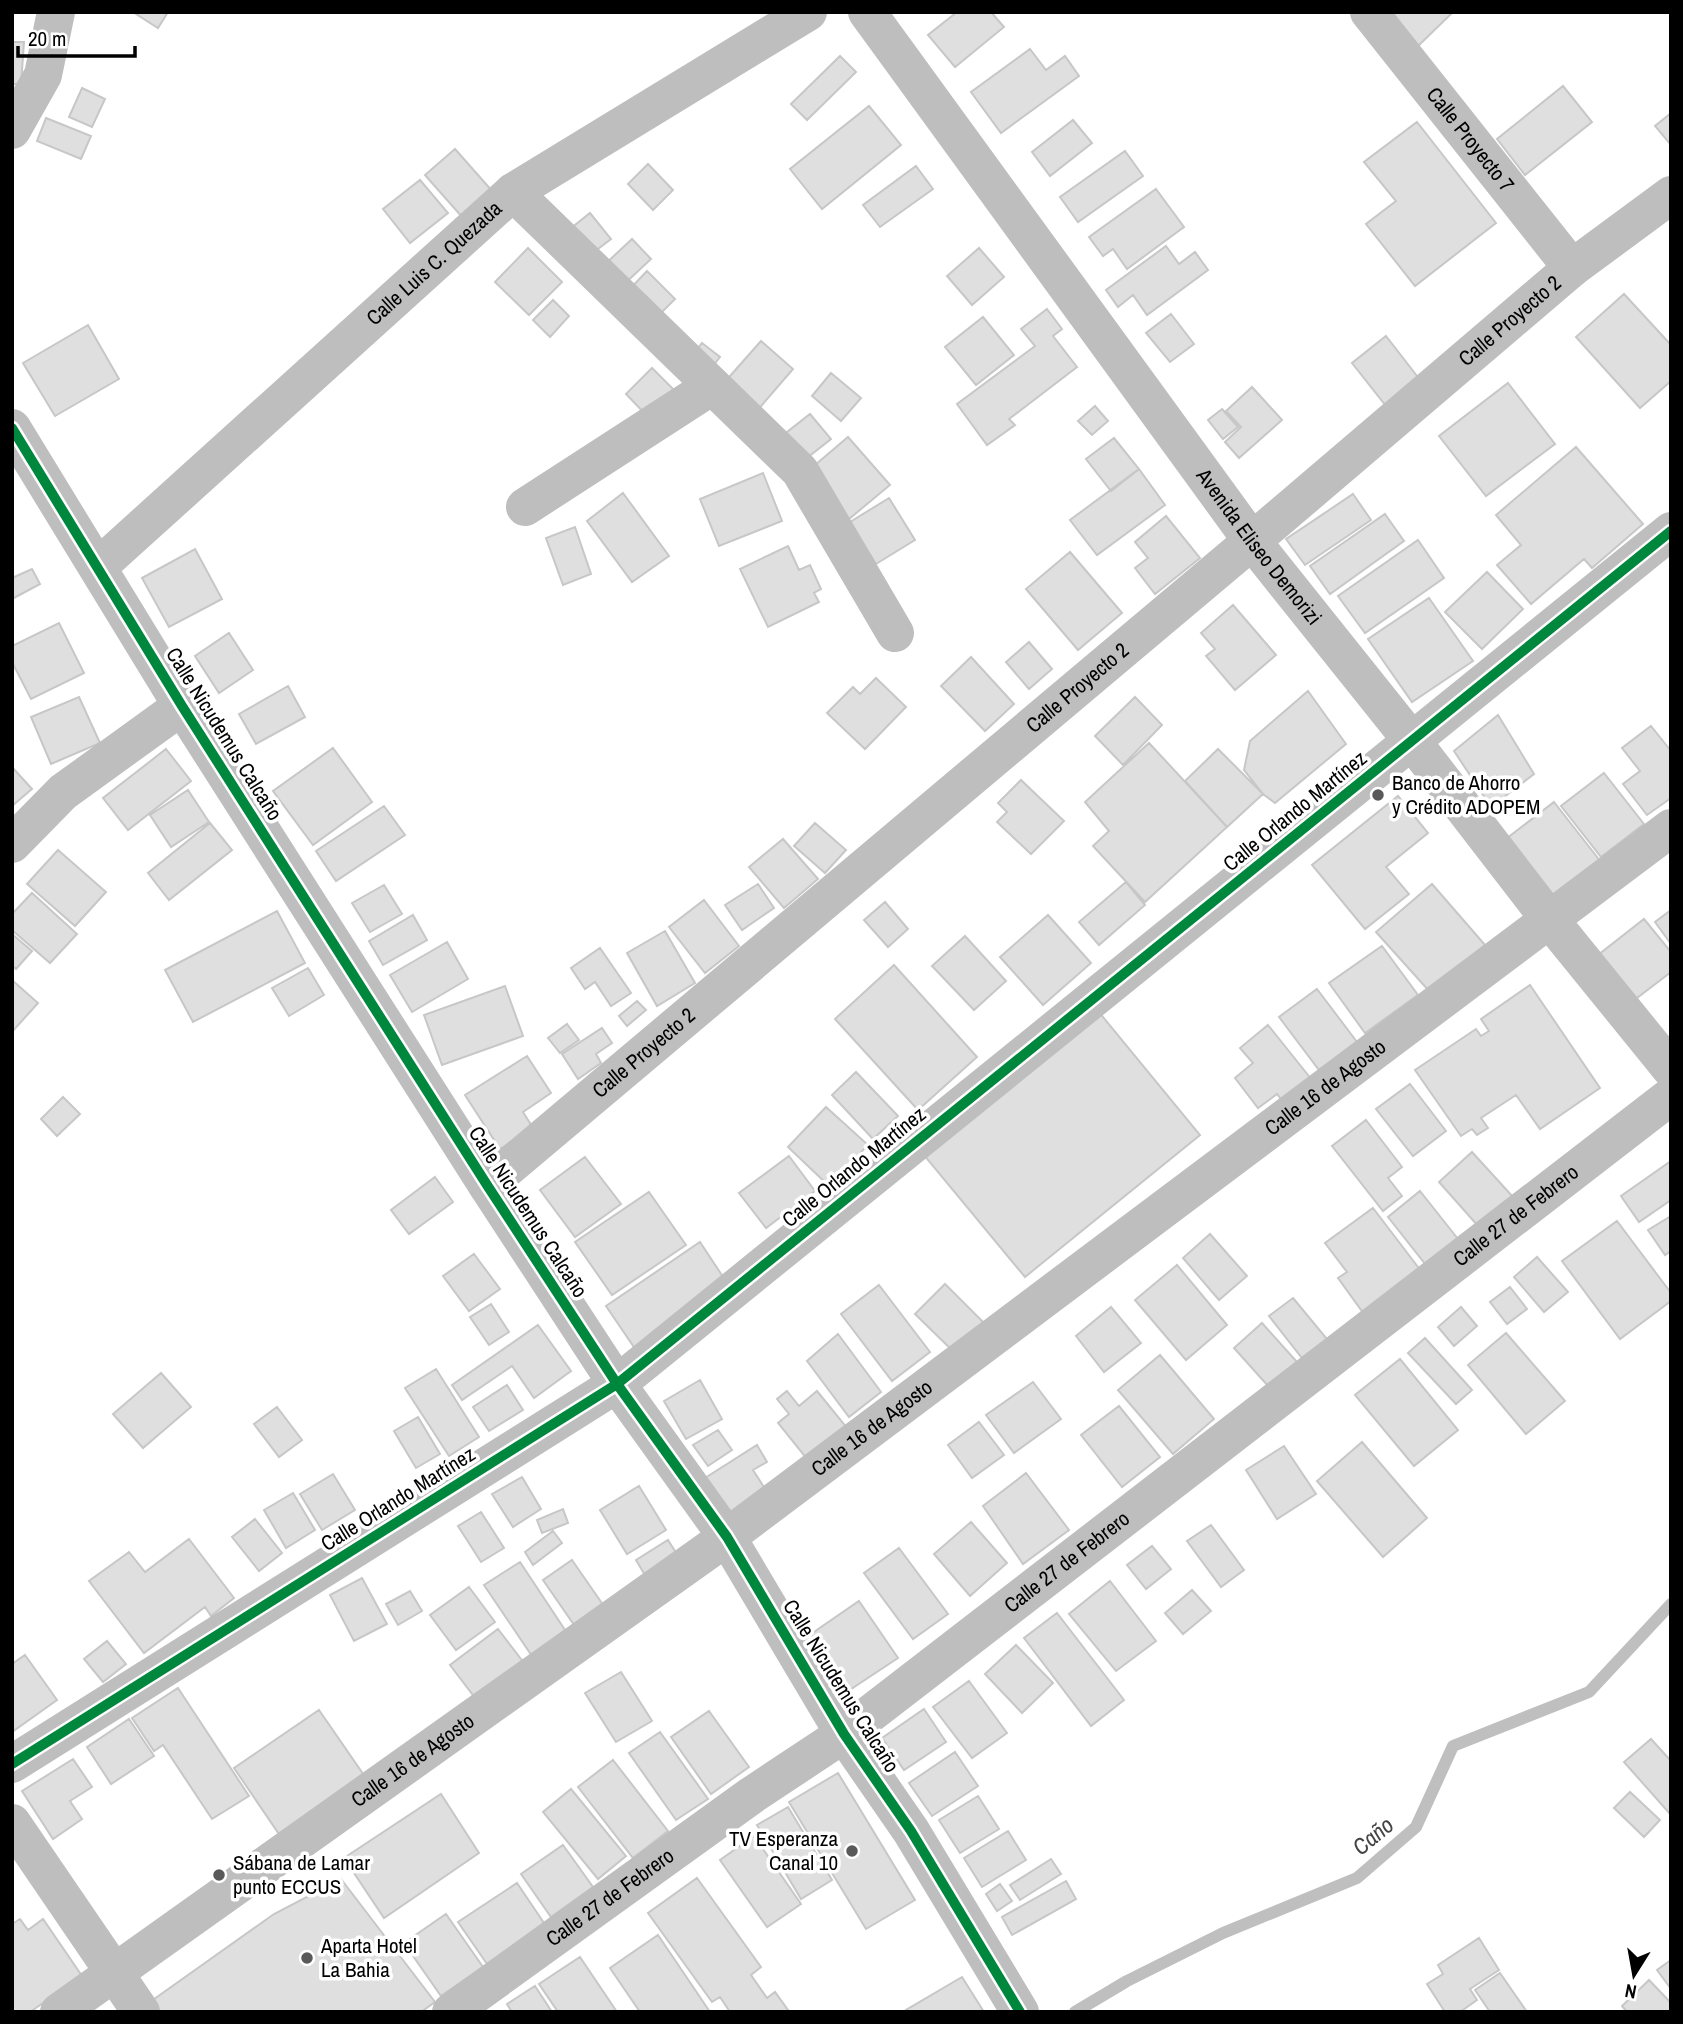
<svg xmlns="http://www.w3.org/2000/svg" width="1683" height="2024" viewBox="0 0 1683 2024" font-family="'Archivo Narrow',sans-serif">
	<rect width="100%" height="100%" fill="#fff"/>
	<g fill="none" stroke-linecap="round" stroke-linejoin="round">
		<!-- stream -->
		<path stroke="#bfbfbf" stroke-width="12" d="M1075,2012l52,-31 96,-48 134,-55 59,-51 37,-81 136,-54 82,-88"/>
	</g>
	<!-- building -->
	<path fill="#dfdfdf" stroke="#c7c7c7" stroke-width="2" d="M133,12h35l-10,16z
		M957,12h34l13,15 -49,40 -27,-32z
		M1382,12h71l-37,36z
		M12,42h12l-3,42h-9z
		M1030,49l16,21 19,-14 14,20 -78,57 -30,-41z
		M840,56l16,16 -49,48 -16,-16z
		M1563,86l29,36 -67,53 -28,-36z
		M82,88l23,11 -13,28 -23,-10z
		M869,106l32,39 -79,64 -32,-40z
		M1671,113v32l-16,-19z
		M46,118l45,18 -10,23 -44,-18z
		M1073,120l19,23 -42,33 -18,-24z
		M1417,122l79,101 -81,63 -49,-62 30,-23 -32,-39z
		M455,149l38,43 -30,26 -38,-43z
		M1125,151l18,25 -65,46 -18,-25z
		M648,164l25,26 -20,20 -25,-26z
		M916,166l17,23 -53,38 -17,-22z
		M420,180l28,33 -38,30 -27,-34z
		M1156,189l28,38 -57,42 -14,-20 -10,7 -14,-19z
		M590,213l21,26 -21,16 -20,-26z
		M632,239l19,20 -30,28 -19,-20z
		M1166,246l13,18 16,-12 13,18 -61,45 -14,-20 -15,12 -12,-17z
		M528,248l34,34 -33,33 -34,-33z
		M979,248l25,29 -32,28 -25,-29z
		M647,271l28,28 -19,19 -28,-27z
		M1624,294l47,51v36l-31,27 -64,-71z
		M553,300l16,16 -19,21 -17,-17z
		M1047,309l15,20 -9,7 24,31 -68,52 6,6 -28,20 -30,-41 78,-58 -14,-17z
		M1171,314l23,30 -24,18 -24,-29z
		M983,317l31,38 -38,30 -31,-38z
		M88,325l31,54 -64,37 -32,-53z
		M1386,336l38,49 -34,26 -38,-48z
		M761,341l32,28 -37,43 -33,-28z
		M702,343l18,14 -11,14 -18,-14z
		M652,368l24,24 -27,26 -23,-24z
		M831,373l30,25 -20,23 -29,-25z
		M1508,383l47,61 -69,52 -47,-60z
		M1252,387l30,33 -43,38 -14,-16 16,-15 -15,-16z
		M1095,406l13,15 -16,14 -14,-14z
		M1222,409l16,18 -15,12 -15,-19z
		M810,414l21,25 -28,22 -21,-25z
		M848,437l42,48 -41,34 -41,-48z
		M1114,438l25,31 -28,22 -25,-32z
		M1576,447l67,77 -51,44 -8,-9 -53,45 -34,-39 24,-20 -25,-30z
		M1139,469l26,36 -68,50 -27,-35z
		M763,473l19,48 -63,25 -19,-47z
		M623,493l46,63 -37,26 -45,-61z
		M1353,494l18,26 -66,45 -19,-26z
		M889,498l26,42 -39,24 -26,-42z
		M1385,514l19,27 -74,53 -20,-28z
		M1166,516l34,42 -45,36 -20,-26 13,-10 -13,-16z
		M575,527l16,47 -28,11 -17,-47z
		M1418,540l26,38 -79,55 -27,-37z
		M788,546l11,24 11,-5 11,24 -7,4 5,9 -51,25 -28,-58z
		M195,549l27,50 -53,28 -27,-49z
		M1070,552l52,61 -44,37 -52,-61z
		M32,569l8,15 -28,15v-21z
		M1487,572l36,37 -41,40 -37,-37z
		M1429,598l44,63 -61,41 -44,-63z
		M1233,605l43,50 -41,35 -29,-34 9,-7 -14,-16z
		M59,623l25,50 -53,26 -19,-37v-16z
		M229,633l24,37 -34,23 -24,-37z
		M1029,642l23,27 -23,20 -23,-27z
		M971,657l43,47 -29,27 -44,-45z
		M876,678l30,29 -41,42 -38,-36 26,-26 7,7z
		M288,686l17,31 -49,27 -17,-30z
		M1308,691l38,53 -71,59 -12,-9 -19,-24 6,-29z
		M79,697l21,46 -49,21 -20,-47z
		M1135,697l27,28 -39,40 -28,-29z
		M1498,715l36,59 -43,33 -37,-56z
		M1651,726l20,25v47l-24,17 -24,-31 17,-13 -18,-23z
		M1149,743l78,84 -82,75 -52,-56 16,-15 -24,-29z
		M333,748l39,54 -59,43 -40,-54z
		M166,749l25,32 -63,49 -25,-32z
		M1218,749l45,45 -36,33 -42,-46z
		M12,767l20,22 -20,17z
		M1604,773l40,51 -43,33 -40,-51z
		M1021,780l43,41 -33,33 -34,-32 10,-10 -9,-9z
		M188,790l21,32 -38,25 -21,-32z
		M1398,796l30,37 -42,34 23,27 -44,35 -53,-64z
		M1554,802l47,60 -48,37 -47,-60z
		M384,806l21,29 -69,46 -20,-30z
		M210,823l22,27 -63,50 -21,-27z
		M815,823l31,27 -21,23 -31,-27z
		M783,839l35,40 -34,29 -35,-41z
		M58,850l48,42 -31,34 -48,-42z
		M1126,882l19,23 -46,40 -20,-23z
		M758,884l16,24 -32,22 -17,-25z
		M1432,884l53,61 -55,47 -54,-60z
		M384,885l18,29 -32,18 -18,-29z
		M32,893l45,41 -27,29 -38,-33v-16z
		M704,900l35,46 -34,27 -36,-46z
		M885,902l23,27 -20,18 -24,-27z
		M1671,910v34l-16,-22z
		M277,911l28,52 -112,59 -28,-52z
		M413,915l14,25 -44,25 -14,-24z
		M1048,915l43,48 -48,42 -43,-48z
		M1644,919l27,33v20l-42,32 -36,-45z
		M665,931l30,52 -38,23 -30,-53z
		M12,934l20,17 -16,18 -4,-4z
		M965,936l41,45 -32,29 -42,-44z
		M447,942l21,37 -56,33 -22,-37z
		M1382,946l36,49 -53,38 -36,-50z
		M600,948l31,45 -20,13 -16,-24 -10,7 -14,-21z
		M894,965l83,92 -59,53 -83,-91z
		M308,968l16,27 -35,21 -17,-28z
		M12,980l26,23 -26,29z
		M1530,985l70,103 -60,41 -24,-34 -35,23 7,10 -11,7 -5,-6 -11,7 -46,-66 61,-41 5,7 8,-5 -8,-12z
		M505,986l18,50 -81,29 -18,-50z
		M1317,989l40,53 -38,28 -40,-53z
		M637,1001l9,9 -19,16 -8,-10z
		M1098,1011l102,124 -175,142 -102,-123z
		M567,1024l12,16 -19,13 -12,-15z
		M1268,1025l44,55 -28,23 -7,-9 -19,14 -23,-30 18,-15 -13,-15z
		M602,1028l10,15 -16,11 5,9 -23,16 -16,-25z
		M527,1056l24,37 -28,19 10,16 -33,21 -35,-54z
		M856,1072l42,44 -25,23 -41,-44z
		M1410,1084l36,47 -33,25 -37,-47z
		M63,1097l17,17 -23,22 -16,-17z
		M826,1107l42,38 -39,41 -41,-39z
		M1366,1120l36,47 -14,11 14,18 -19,15 -51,-65z
		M1472,1152l41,45 -34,30 -40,-45z
		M789,1156l26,35 -49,37 -27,-35z
		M585,1157l36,47 -46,33 -35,-47z
		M1671,1161v39l-32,22 -18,-26z
		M435,1177l18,25 -44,32 -18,-24z
		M1420,1191l38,48 -32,26 -38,-48z
		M649,1192l37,53 -74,50 -37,-53z
		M1373,1208l48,63 -57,43 -26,-36 9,-6 -22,-29z
		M1671,1216v35l-6,4 -17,-25z
		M1617,1221l54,72v8l-51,38 -58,-78z
		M1210,1234l37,42 -28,24 -36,-42z
		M700,1242l31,47 -93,64 -32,-47z
		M474,1254l26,35 -31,22 -26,-35z
		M1537,1257l31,35 -24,20 -30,-35z
		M1177,1265l50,60 -41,35 -51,-60z
		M945,1284l44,44 -30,29 -44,-43z
		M879,1285l51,67 -38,29 -51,-67z
		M1510,1287l17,22 -20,15 -17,-22z
		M1293,1298l34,41 -25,19 -33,-42z
		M491,1304l18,28 -20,13 -19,-28z
		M1111,1307l30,36 -37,29 -28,-36z
		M1461,1307l16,19 -23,20 -16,-19z
		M1262,1323l35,39 -28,25 -35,-39z
		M538,1325l33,46 -37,27 -22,-32 -50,34 -10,-15z
		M1506,1333l59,68 -39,33 -58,-69z
		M838,1334l43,58 -32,25 -42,-56z
		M1425,1338l47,52 -16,14 -48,-51z
		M1160,1355l54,64 -41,35 -55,-64z
		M1400,1359l58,71 -44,36 -59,-71z
		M436,1369l43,68 -30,19 -44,-68z
		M161,1373l30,34 -48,41 -30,-34z
		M700,1380l22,39 -36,20 -22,-38z
		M1033,1382l28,37 -47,34 -28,-38z
		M507,1385l16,25 -34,21 -16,-24z
		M787,1391l12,15 18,-15 35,43 -40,31 -34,-42 11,-9 -12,-15z
		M1119,1406l41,51 -38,30 -41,-52z
		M277,1407l25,33 -23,17 -25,-33z
		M418,1417l22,37 -24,14 -22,-37z
		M979,1422l25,33 -32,23 -24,-33z
		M718,1430l14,20 -24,16 -15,-21z
		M1362,1442l65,76 -44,39 -66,-76z
		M757,1445l10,17 -14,8 16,25 -38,24 -26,-41z
		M1284,1446l32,48 -39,25 -31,-49z
		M1026,1473l43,57 -46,34 -40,-58z
		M333,1474l22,36 -33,20 -22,-36z
		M522,1477l19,32 -28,18 -21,-33z
		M639,1486l27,44 -39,24 -27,-44z
		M293,1493l22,37 -29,18 -22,-38z
		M563,1509l5,14 -26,10 -5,-13z
		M481,1512l23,36 -23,14 -23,-36z
		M255,1519l27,34 -23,18 -27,-34z
		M971,1522l36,41 -37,33 -36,-42z
		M1211,1525l33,45 -23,17 -34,-46z
		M553,1531l9,12 -29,22 -8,-13z
		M189,1539l45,59 -23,18 -6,-9 -61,46 -55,-72 40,-29 16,20z
		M668,1540l12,19 -32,21 -12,-20z
		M1152,1546l19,23 -25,20 -19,-24z
		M899,1548l49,66 -35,25 -49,-66z
		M572,1560l36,52 -29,20 -36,-52z
		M520,1562l49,74 -35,23 -50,-74z
		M362,1578l25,46 -33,17 -24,-46z
		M1110,1581l46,60 -40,30 -47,-57z
		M469,1587l26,35 -39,28 -26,-35z
		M1192,1590l19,21 -28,23 -18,-21z
		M410,1591l12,20 -24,14 -12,-21z
		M859,1601l39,57 -50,33 -37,-57z
		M1057,1613l67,87 -33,26 -67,-88z
		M498,1629l26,34 -48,36 -26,-34z
		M107,1641l19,23 -23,18 -19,-23z
		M1016,1645l37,38 -31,30 -37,-39z
		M25,1655l32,45 -45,32v-68z
		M621,1672l31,49 -36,21 -31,-49z
		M969,1681l38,52 -35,25 -39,-51z
		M178,1688l71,108 -37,23 -49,-74 -9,6 -22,-33z
		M924,1709l22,33 -42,28 -22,-32z
		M319,1710l49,71 -85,59 -49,-72z
		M709,1711l40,56 -38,27 -40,-57z
		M129,1719l25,37 -43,28 -24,-37z
		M660,1732l48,67 -32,21 -47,-67z
		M1651,1739l20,22v54l-47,-53z
		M955,1752l23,34 -46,30 -23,-33z
		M73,1759l19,28 -22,14 12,18 -29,20 -31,-48z
		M613,1760l55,71 -35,27 -55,-71z
		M838,1773l77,127 -49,29 -77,-127z
		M571,1789l55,67 -28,23 -55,-67z
		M1630,1792l30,28 -16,17 -30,-29z
		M441,1794l38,59 -95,65 -40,-60z
		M978,1796l21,33 -39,24 -21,-33z
		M788,1807l44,73 -31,19 -44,-74z
		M1008,1831l18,29 -44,27 -18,-29z
		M754,1836l47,68 -34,23 -47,-67z
		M563,1845l30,42 -42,30 -30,-43z
		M1051,1859l10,15 -41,26 -10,-15z
		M697,1878l64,89 -10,8 16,23 8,-6 13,18 -3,2h-55l-10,-15 -8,5 -64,-89z
		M341,1879l94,123 -14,10h-264l-7,-10 124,-88z
		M1066,1881l10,18 -64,36 -10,-18z
		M517,1883l29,43 -59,38 -29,-42z
		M1000,1884l12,17 -15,10 -11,-17z
		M446,1914l37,53 -42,29 -37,-53z
		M20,1919l8,11 15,-11 39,57 -52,36h-18v-88z
		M658,1935l52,77h-70l-30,-44z
		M1479,1938l20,32 -29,19 7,11 -17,12h-15l-18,-28 16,-10 -5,-9z
		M580,1957l37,55h-59l-19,-28z
		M1671,1960v29l-14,-19z
		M1500,1973l27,39h-37l-15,-22z
		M962,1977l22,35h-77l-1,-2z
		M1649,1980l22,23v9h-44l-5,-6z
		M535,1986l17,26h-40l-5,-8z"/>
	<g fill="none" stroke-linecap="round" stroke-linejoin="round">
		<!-- street -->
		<g stroke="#bebebe" stroke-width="38">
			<path id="s1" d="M867,12l385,529 160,200 138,179 121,149"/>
			<path id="s2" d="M1369,12l203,256"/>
			<path d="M12,130l31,-55 13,-63"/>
			<path d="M513,192l287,279 95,162"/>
			<path d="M12,428l170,278 305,479 130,199 110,153 117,197 67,97 109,181"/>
			<path d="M525,507l187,-121"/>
			<path id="s3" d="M98,567l415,-375 295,-180"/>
			<path d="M12,844l51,-52 119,-86"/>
			<path id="s4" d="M487,1185l765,-644 320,-273 99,-73"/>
			<path d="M12,1764l605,-380 1054,-853"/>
			<path d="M12,1823l129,189"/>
			<path id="s5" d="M59,2012l668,-475 944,-709"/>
			<path id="s6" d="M451,2012l301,-217 92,-61 827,-638"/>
		</g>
		<!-- cycleway casing -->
		<g stroke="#fff" stroke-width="15">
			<path id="cycleway" d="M12,428l170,278 305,479 130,199 110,153 117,197 67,97 109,181
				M12,1764l605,-380 1054,-853"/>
		</g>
		<!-- cycleway -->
		<use href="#cycleway" stroke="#00873e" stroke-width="10"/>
	</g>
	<!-- markers -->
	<g fill="#595959" stroke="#fff" stroke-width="2.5">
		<circle cx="1378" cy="795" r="7"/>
		<circle cx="852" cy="1851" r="7"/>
		<circle cx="219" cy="1875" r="7"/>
		<circle cx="307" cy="1958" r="7"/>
	</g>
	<g text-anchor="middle" stroke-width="7" stroke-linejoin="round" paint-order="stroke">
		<!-- street labels -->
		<g font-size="21" fill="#000" stroke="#fff">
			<text dy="7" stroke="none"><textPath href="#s2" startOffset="163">Calle Proyecto 7</textPath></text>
			<text dy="7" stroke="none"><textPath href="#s3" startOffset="453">Calle Luis C. Quezada</textPath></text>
			<text dy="7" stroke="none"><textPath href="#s4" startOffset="1339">Calle Proyecto 2</textPath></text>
			<text dy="7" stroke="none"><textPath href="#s1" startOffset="663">Avenida Eliseo Demorizi</textPath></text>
			<text dy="7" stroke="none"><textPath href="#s4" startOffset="772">Calle Proyecto 2</textPath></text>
			<text transform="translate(224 734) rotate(58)" y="7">Calle Nicudemus Calcaño</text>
			<text transform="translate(1295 811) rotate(-39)" y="7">Calle Orlando Martínez</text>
			<text dy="7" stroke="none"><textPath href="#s4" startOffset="205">Calle Proyecto 2</textPath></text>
			<text dy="7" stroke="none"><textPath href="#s5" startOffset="1568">Calle 16 de Agosto</textPath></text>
			<text transform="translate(854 1167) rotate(-39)" y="7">Calle Orlando Martínez</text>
			<text transform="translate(528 1212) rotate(57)" y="7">Calle Nicudemus Calcaño</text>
			<text dy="7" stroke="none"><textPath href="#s6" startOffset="1330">Calle 27 de Febrero</textPath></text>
			<text dy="7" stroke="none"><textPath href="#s5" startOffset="1001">Calle 16 de Agosto</textPath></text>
			<text transform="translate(398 1499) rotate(-32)" y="7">Calle Orlando Martínez</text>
			<text dy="7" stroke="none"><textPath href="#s6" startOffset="763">Calle 27 de Febrero</textPath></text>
			<text transform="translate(841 1686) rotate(58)" y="7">Calle Nicudemus Calcaño</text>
			<text dy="7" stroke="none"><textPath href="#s5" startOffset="434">Calle 16 de Agosto</textPath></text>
			<text dy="7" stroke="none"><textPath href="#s6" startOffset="196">Calle 27 de Febrero</textPath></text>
		</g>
		<!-- poi labels -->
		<g font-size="21" fill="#000" stroke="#fff" text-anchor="start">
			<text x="1392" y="790">Banco de Ahorro<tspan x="1392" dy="24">y Crédito ADOPEM</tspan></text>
			<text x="838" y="1846" text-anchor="end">TV Esperanza<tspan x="838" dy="24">Canal 10</tspan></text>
			<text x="233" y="1870">Sábana de Lamar<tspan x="233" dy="24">punto ECCUS</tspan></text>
			<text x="321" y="1953">Aparta Hotel<tspan x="321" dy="24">La Bahia</tspan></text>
		</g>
		<!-- water labels -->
		<g font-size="23" font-style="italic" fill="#444" stroke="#fff">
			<text transform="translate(1373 1836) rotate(-40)" y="8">Caño</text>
		</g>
	</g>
	<!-- border -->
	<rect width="1683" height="2024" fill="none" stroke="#000000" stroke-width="28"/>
	<!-- north arrow -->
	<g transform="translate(1634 1975) rotate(191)" stroke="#ffffff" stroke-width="5" paint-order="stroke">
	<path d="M0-5L12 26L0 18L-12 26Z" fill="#000000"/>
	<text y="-10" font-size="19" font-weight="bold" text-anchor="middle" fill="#000000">N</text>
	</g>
	<!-- scale -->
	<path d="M18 46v10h117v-10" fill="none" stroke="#000000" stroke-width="3.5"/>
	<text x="28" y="46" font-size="21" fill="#000000" stroke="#ffffff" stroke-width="5" paint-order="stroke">20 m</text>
</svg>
